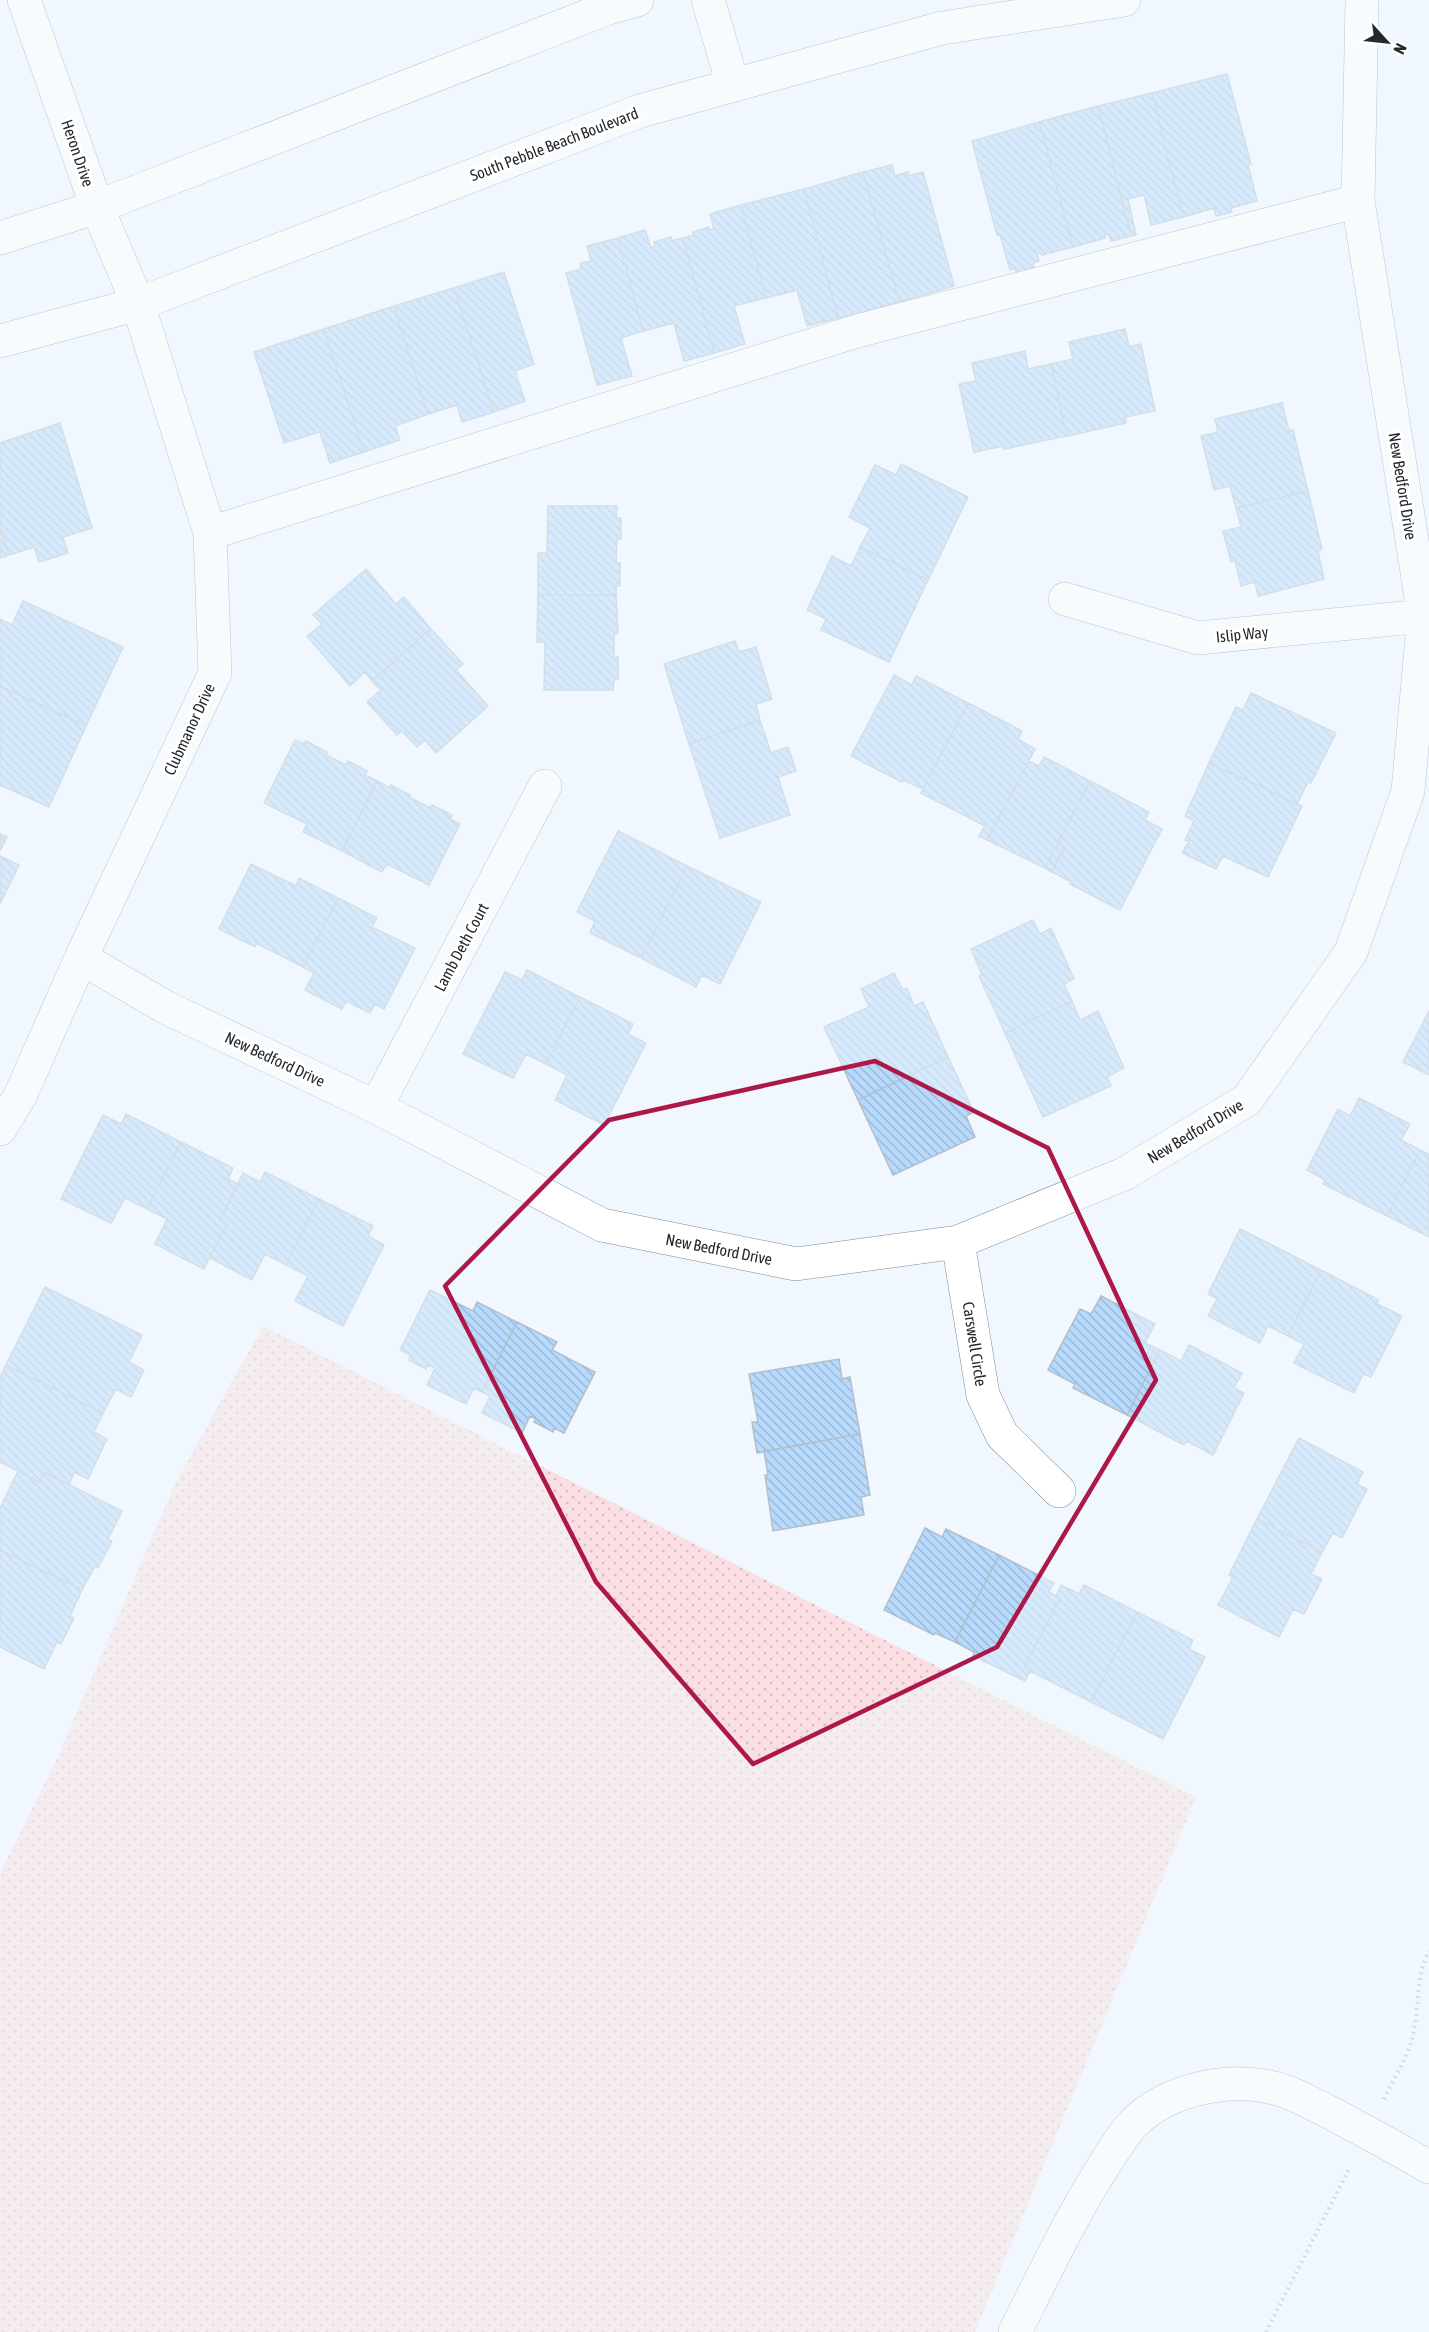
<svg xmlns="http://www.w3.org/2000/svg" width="1429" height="2332" viewBox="0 0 1429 2332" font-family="'Asap Condensed',sans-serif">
	<defs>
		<pattern id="grass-dots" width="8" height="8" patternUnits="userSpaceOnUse" patternTransform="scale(1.5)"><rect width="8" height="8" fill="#fadee1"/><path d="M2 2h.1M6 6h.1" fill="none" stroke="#d6bec1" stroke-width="1.8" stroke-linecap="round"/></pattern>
		<pattern id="building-back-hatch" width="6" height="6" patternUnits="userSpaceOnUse" patternTransform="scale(1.5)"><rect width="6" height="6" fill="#b7dafc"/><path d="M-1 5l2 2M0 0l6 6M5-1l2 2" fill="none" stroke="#9dbbd8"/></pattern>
	</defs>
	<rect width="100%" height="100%" fill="#f1f7fe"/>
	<!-- grass -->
	<path fill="url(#grass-dots)" d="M263,1326l933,471 -221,535h-975v-459l60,-121 115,-268z"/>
	<!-- building -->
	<path fill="url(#building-back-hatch)" stroke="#b4bec8" stroke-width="1.5" d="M1227,74l24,90 -3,1 9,36 -26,7 1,4 -16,4 -2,-8 -31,9 -31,-124z
		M1152,93l31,124 -32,8 -7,-30 -16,4 8,36 -5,1 -33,-130z
		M1098,106l33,130 -20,5 -2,-7 -5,2 1,2 -32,9 -34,-125z
		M1039,122l34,125 -31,8 -1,-2h-4l2,8 -6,2 3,11 -18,5 -3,-11 -5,2 -10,-35h-3l-25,-94z
		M892,165l3,11 13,-4 1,4 14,-4 31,114 -55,16 -36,-130z
		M863,172l36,130 -38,11 2,10 -19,5 -3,-11 -3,1 -34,-129z
		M804,189l34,129 -31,8 -10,-36 -31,8 -25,-93z
		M741,205l25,93 -32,8 11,38 -31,9 -31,-115 11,-3 -1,-3 16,-5 1,3 4,-1 -4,-15z
		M645,230l6,18 4,-2 -1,-4 17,-5v4l12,-3 31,115 -30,8 -10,-38 -31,8 -25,-93z
		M618,238l25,93 -22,7 11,38 -35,9 -31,-112 15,-4 -1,-6 11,-2 -4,-15z
		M504,272l30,92 -19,7 10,30 -31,11 -40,-124z
		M454,288l40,124 -32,10 -5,-17 -29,9 -34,-108z
		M394,306l34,108 -33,12 5,14 -36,12 -40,-123z
		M324,329l40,123 -34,11 -10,-31 -36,11 -30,-91z
		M1125,329l4,18 12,-3 14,67 -30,6 1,6 -59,13 -16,-72 22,-5 -4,-17z
		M1025,351l3,18 23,-5 16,72 -63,13v-3l-30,6 -15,-68 17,-3 -4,-18z
		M1282,403l7,28 4,-1 15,61 -72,17 -6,-22 -16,4 -13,-54 17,-4 -3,-13z
		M60,423l32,105 -29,9 5,16 -29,9 -5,-15 -25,8 -9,-29v-83z
		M901,464l67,33 -40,83 -68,-33 10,-19 -21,-11 26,-52 21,10z
		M1308,491l14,58 -4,2 6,28 -66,17 -3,-14 -14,4 -6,-25 -4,1 -8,-31 18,-4 -5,-19z
		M548,506h69l-1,12h5v21h-4l-1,24h4v23h-4v9h-78v-42h9z
		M0,526l9,29 -9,3z
		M860,547l68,33 -39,82 -68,-32 5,-11 -19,-9 25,-54 19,10z
		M366,569l30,35 8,-7 27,32 -59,52 -7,-9 -15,14 -43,-50 15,-12 -9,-9z
		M538,595h78l2,38 -4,1v24l4,-1v22l-4,1 -1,10h-69l1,-48h-8z
		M23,601l100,46 -37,79 -86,-40v-67l12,6z
		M431,629l32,35 -7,6 32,36 -52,47 -11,-13 -8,7 -15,-16 -5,4 -30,-33 14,-12 -9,-9z
		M735,641l4,11 17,-5 16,52 -16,5 4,16 -71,24 -25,-80z
		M894,675l18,10 4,-9 52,27 -45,86 -20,-9 -1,2 -51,-26z
		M0,686l86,40 -37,81 -49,-22z
		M1251,693l85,40 -25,50 -3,-1 -11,22 -88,-41 27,-56 7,3z
		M968,703l54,28 -4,8 17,10 -48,91 -8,-4 6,-10 -64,-33z
		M760,720l11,33 17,-6 8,24 -18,6 12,38 -70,23 -31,-94z
		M295,740l9,4 2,-3 21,11 -1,3 20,10 2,-4 19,10 -2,4 12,6 -35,70 -39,-19 4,-8 -43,-21z
		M1044,757l46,24 -45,87 -58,-28 42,-79 10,5z
		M1209,763l93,43 -34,71 -45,-21 -7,13 -34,-16 7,-12 -4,-1 9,-19 -9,-5z
		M377,781l13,7 1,-3 19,10 -1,2 21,11 2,-3 20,10 -2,4 10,5 -31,61 -42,-21 -5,8 -40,-21z
		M1090,781l59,31 -4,8 17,9 -42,81 -50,-26 1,-2 -19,-10 13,-25 -14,25 -6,-4z
		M618,831l69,35 -46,92 -51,-25 5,-12 -18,-9z
		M0,834l7,3 -7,14z
		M0,856l19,9 -19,39z
		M251,864l45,22 3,-8 39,20 -35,69 -47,-24 -1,4 -36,-18z
		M687,866l74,36 -41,82 -18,-9 -6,12 -55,-29z
		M338,898l39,20 -5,9 43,21 -31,61 -9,-5 -5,9 -24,-12 -4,8 -37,-19 9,-17 -11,-6z
		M1033,920l7,14 11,-6 23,51 -10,5 8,17 -67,32 -26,-57 3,-1 -11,-26z
		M527,970l53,27 -34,67 -20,-10 -13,24 -50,-24 42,-82 17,8z
		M894,973l9,17 4,-2 7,18 9,-4 25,55 -90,43 -34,-73 45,-20 -8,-18z
		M580,997l53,27 -5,10 18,9 -42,82 -49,-25 12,-25 -21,-11z
		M1072,1001l8,19 18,-9 26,57 -17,9 4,9 -68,31 -38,-84z
		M1429,1011v64l-26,-13z
		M948,1057l26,55 -8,4 9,21 -82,38 -35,-75z
		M1359,1098l51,26 -9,16 19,10 -33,66 -64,-32 2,-4 -18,-10 31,-61 12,7z
		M126,1114l55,28 -34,67 -22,-11 -14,25 -50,-24 42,-84 18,9z
		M181,1142l52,26 -5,11 10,5 -18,36 7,4 -23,45 -49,-25 12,-25 -20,-10z
		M1420,1150l9,4v83l-42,-21z
		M265,1172l54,27 -33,66 -21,-11 -13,26 -42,-22 17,-34 -7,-4 23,-47 17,9z
		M319,1199l54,27 -5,10 16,9 -41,81 -48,-25 13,-25 -22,-11z
		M1240,1229l81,41 -33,66 -20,-10 -8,17 -52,-27 9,-17 -9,-5z
		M1321,1270l58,30 -2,4 25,12 -31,61 -8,-3 -9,19 -60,-30 10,-19 -16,-8z
		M45,1287l97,48 -13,27 15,8 -13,27 -15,-8 -13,24 -97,-48z
		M430,1290l43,21 4,-9 40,20 -35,70 -8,-4 -8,16 -39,-19 8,-17 -7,-3 -2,4 -17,-9 1,-5 -10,-5z
		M1101,1296l54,28 -10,19 15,7 -33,65 -54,-27 2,-4 -27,-14 32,-61 11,5z
		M517,1322l40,20 -5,8 43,22 -31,61 -10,-5 -1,4 -19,-10 2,-3 -6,-3 -8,17 -40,-20 8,-17 -8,-4z
		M1189,1345l53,28 -8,15 10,5 -31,62 -26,-14 -3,4 -57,-30 33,-65 21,11z
		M839,1359l3,20 8,-2 10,57 -103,19 -5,-31h6l-9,-48z
		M6,1365l97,48 -9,19 13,7 -19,40 -14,-7 -5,13 -25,-13 -5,10 -39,-20v-85z
		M860,1434l10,61 -9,2 3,18 -91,16 -8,-56h3l-4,-24z
		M1299,1438l64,34 -6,12 10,5 -25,49 -9,-5 -11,19 -65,-33z
		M18,1471l21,11 5,-10 78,39 -14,28 4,2 -14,27 -3,-2 -13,24 -82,-40v-42z
		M1257,1519l65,33 -11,22 11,5 -18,35 -11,-5 -14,28 -61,-32 15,-28 -4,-2z
		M925,1528l17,9 4,-8 53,26 -44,87 -20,-9 -1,2 -50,-25z
		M0,1550l82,40 -12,26 4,2 -13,26 -4,-2 -13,27 -44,-22z
		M999,1555l55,28 -5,9 11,6 -36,70 6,3 -5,10 -52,-25 1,-4 -19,-10z
		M1061,1585l18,9 5,-9 53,27 -46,90 -67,-34 36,-70 -4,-2z
		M1137,1612l56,28 -4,9 16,8 -42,82 -72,-37z"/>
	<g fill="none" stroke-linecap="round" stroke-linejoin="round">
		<!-- minor casing -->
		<g stroke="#808a93" stroke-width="34">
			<path id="minor" d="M708,0l25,85
				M0,238l97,-31 511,-199 29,-8
				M0,341l138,-37 502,-193 302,-83 182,-28
				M210,533l647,-202 501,-130
				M1065,599l133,39 226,-22
				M81,958l86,50 209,99 226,118 194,39 162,-22 166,-68 123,-74 104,-148 57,-161 16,-175 -66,-415 4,-201
				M376,1107l169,-321
				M0,1129l20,-33 61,-138 134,-285 -5,-140 -72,-229 -41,-97 -73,-207
				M958,1242l25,153 19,40 57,56
				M1015,2332c25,-50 49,-101 78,-149 12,-19 24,-40 38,-57 35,-38 105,-52 153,-35 15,5 30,14 45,21 34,18 67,36 100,55"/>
		</g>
		<!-- path -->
		<path stroke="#a5abb1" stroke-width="4" stroke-dasharray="1.5 4.5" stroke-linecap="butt" d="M1384,2099c9,-19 23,-40 28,-60 8,-29 3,-62 17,-88
			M1266,2332l84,-165"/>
		<!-- minor -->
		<use href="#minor" stroke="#fff" stroke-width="33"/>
	</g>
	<!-- marked area -->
	<path d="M0 0H1429V2332H0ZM875,1061l173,87 108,232 -159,267 -244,117 -157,-182 -151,-296 164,-166z" fill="#f1f7fe" fill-opacity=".55" fill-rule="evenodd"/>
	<path fill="none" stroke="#ac1948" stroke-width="4.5" stroke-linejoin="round" d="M875,1061l173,87 108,232 -159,267 -244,117 -157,-182 -151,-296 164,-166z"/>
	<g text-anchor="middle" stroke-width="6" stroke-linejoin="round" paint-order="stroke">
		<!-- street labels -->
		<g font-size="16" fill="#25292d" stroke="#fff">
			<text transform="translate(554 144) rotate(-21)" y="6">South Pebble Beach Boulevard</text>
			<text transform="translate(78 153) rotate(71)" y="6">Heron Drive</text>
			<text transform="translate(1403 486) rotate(81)" y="6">New Bedford Drive</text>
			<text transform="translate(1242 634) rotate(-6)" y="6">Islip Way</text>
			<text transform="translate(189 729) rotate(-65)" y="6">Clubmanor Drive</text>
			<text transform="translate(461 947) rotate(-62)" y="6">Lamb Deth Court</text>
			<text transform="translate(275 1059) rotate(25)" y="6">New Bedford Drive</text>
			<text transform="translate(1195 1131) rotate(-31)" y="6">New Bedford Drive</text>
			<text transform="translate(719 1249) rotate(11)" y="6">New Bedford Drive</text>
			<text transform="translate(975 1344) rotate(81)" y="6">Carswell Circle</text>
		</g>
	</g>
	<!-- north arrow -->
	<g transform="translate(1387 42) rotate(117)" stroke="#ffffff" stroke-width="4.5" paint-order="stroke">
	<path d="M0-4.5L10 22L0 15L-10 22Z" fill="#25292d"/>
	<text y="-9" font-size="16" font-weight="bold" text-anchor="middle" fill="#25292d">N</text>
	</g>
</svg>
